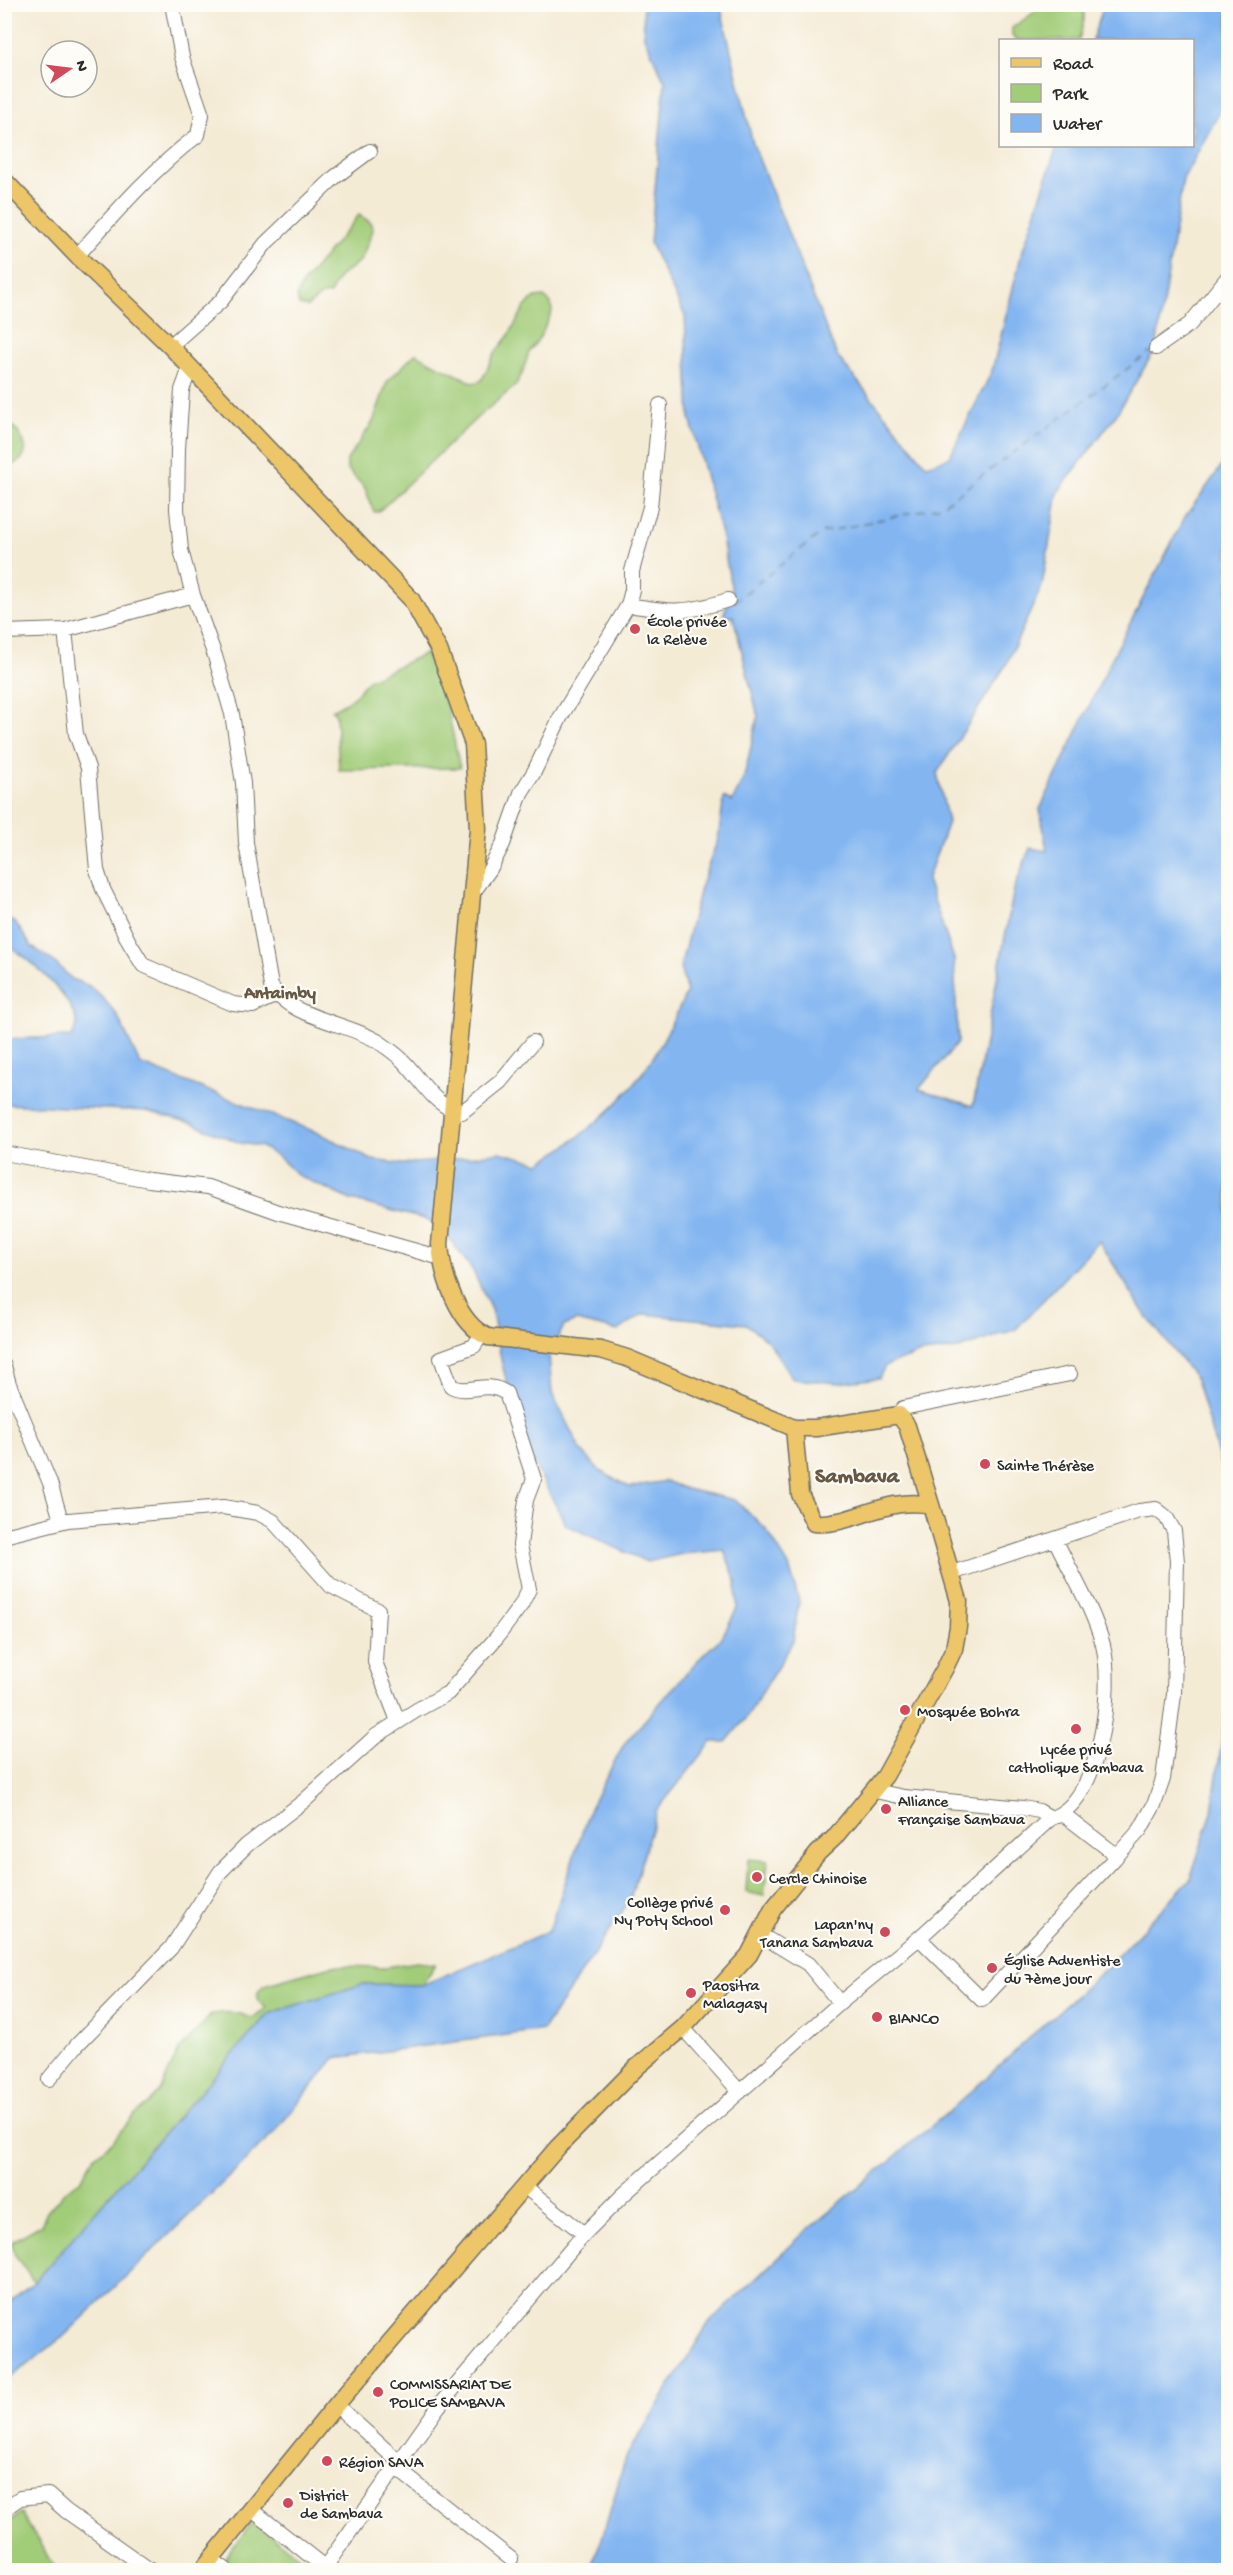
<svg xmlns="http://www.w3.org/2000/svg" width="1233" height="2575" viewBox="0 0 1233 2575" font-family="'Gochi Hand',sans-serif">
	<rect width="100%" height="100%" fill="#fdfcf7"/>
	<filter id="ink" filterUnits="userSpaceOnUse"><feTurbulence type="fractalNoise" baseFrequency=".0167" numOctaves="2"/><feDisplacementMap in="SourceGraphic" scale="12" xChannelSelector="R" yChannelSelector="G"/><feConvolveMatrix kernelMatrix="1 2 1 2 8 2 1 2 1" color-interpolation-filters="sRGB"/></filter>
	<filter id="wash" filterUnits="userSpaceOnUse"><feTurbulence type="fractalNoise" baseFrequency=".008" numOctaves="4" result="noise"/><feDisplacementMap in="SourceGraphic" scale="24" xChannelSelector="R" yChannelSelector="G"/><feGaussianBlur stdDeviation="1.35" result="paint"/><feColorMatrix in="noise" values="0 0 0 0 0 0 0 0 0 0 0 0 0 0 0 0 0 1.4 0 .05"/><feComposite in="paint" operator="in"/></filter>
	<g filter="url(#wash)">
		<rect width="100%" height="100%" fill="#f4ebd5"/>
		<!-- green -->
		<path fill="#a1cc78" stroke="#667c52" stroke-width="1.5" d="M1045,5h39v15l-5,20h-63l-4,-4v-8l4,-3z
			M359,215l11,7 3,8 -12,30 -22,17 -9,17 -8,1 -15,12 -8,-2 -2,-9 5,-12z
			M544,297l7,6 1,9 -12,25 -11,15 -7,22 -7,12 -37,31 -99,94 -5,1 -9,-24 -18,-19v-9l26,-38 14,-40 29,-29c18,13 38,19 57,30l8,-2 14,-28 14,-18 15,-27 10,-10z
			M4,417c18,17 37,41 1,50z
			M426,653l22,58 12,57 -121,2 -3,-56 -4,-4 21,-12 15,-18z
			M748,1859l20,2 -4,35 -18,-4z
			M417,1962l19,2 -14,21 -59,-1 -95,30 -234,268 -17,-24 -5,-13 1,-4 28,-16 6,-13 18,-21 15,-10 15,-25 18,-15 21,-26 14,-11 13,-15 18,-39 33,-36c7,0 17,-3 24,-1 18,4 13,10 30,-5l-9,-8 1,-8 6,-7 68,-19 53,1z
			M21,2513l35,57h-51v-45z
			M251,2524l8,2 45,34 5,10h-77l-5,-3 -3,-8z"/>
		<!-- water -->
		<path fill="#83b6f1" stroke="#57708e" stroke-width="1.5" d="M643,5h77l33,139 84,212 89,109 23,-7 43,-87 29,-115 36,-110h135v-106h-100l12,-35h124v92l-45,82 -27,169 -40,67 -58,77 -16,94 -36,79 -69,108 11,49 -21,58 27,79 4,83 -39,47 54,17 41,-217 16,-41 17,3 -7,-42 73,-153 72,-139 43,-60v1032l-32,-110 -52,-66 -45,-72 -83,88 -57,20 -38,4 -36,13 -6,12 -40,5 -46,-4 -25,-38 -22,-17 -103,-10 -25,17 -42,-10 -12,5 -15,29 3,38 28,56 20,22 29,16 37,-6 20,8 49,11 31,29 23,37 10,35 -6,40 -44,73 -23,28h-14l-55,68 -27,90 -87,130 -208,28 -63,77 -208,201 -59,46v-76l29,-24 234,-268 95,-30 59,1 127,-54 41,-123 34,-64 73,-83 25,-24 15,-29 -1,-27 -12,-31 -42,4 -35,8 -81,-37 -43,-83 -21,-78 -10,-52 -20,-43 -20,-27 -24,-22 -77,-20 -54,-25 -17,-17 -20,-12 -20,-3 -48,-20 -46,-12 -141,-7v-65l67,-2 5,-12c-3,-27 -49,-69 -72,-81v-26l10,4 17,25 20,13 20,19 17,7 14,12 14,17 23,49 181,70 51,26 31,4 47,-4 50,-8 40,11c40,-24 82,-59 108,-98 16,-23 27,-49 39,-73l-7,-24 20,-80 18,-49 6,-42 8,5 12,-25 14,-61 -25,-100 -9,2v-5l8,-22 -10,-53 -32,-120 -5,-102 -35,-73 15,-161 -21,-46z
			M1228,1696v874h-639l11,-25 26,-88 82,-133 98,-93 147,-123 153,-140 84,-89 22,-67z"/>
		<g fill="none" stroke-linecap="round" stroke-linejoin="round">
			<!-- ferry -->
			<path stroke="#4a5c70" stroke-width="1.5" stroke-dasharray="8 6" stroke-linecap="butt" d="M734,602l87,-69 120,-27 209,-154"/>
		</g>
	</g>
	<g filter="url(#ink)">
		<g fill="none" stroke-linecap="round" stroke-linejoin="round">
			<!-- minor casing -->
			<g stroke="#716e66" stroke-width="16">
				<path id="minor" d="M77,256c38,-43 75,-86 121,-121l4,-20 -20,-58 -10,-53
					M170,346l51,-45 45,-58 69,-66 35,-26
					M1156,348l34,-24 38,-47
					M190,368l-8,22 -4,59 -1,60 4,41 12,45 22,61 17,58 11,69 3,60 25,143c20,33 76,36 108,56 7,5 16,11 22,17 19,17 33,50 61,53l38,-30 33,-40
					M628,605l4,-15v-19l18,-64 10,-102
					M65,630l11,104 12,34 9,102 6,19 26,53 14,23 90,39 20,2 23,-11
					M4,632l61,-2 128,-35
					M472,894l18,-25 13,-25 18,-51 13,-21 26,-54 68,-113c44,7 56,9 100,-5
					M4,1153l145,27 59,7 70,25 163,46
					M4,1366l5,18 41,99 11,37
					M899,1415l4,-7 167,-34
					M4,1536l64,-16 155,-13 35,6 15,8 58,65 47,24 -3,52 23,59
					M952,1573l187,-62 17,-2 10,8 8,14 3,30 -3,133 -11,85 -9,26 -14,25 -25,28 -4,-7 -48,-37
					M875,1791l29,6 119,11 16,3 12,7
					M761,1935l47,29 32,39
					M919,1938l63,62 133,-142
					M683,2028l57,64
					M49,2079l28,-34 94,-97 49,-76 27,-27 57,-44 72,-65 41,-26 31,-17 49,-56 24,-32 8,-16 -9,-44 6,-45 8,-21 -28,-86c-22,-14 -36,3 -55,-7l-10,-28 33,-12 8,-12
					M524,2186l60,48
					M336,2405l63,57
					M395,2467l116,92
					M4,2509l16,-11 28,-3 18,16 84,59
					M251,2509l77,61
					M211,2559l15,11
					M323,2570l115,-163 146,-173 39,-39 217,-192 79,-65 132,-120c50,-15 63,-130 52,-173 -10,-37 -32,-72 -48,-106"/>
			</g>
			<!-- major casing -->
			<g stroke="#716e66" stroke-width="19">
				<path id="major" d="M4,180l73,76 93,90 241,253 28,51 34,94 5,85 -38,415c2,31 18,80 48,93l113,13 26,8 167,70h22l83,-13 8,11 24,79c-47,-9 -77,21 -117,18l-14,-29 -6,-66
					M202,2570l134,-165 222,-258 79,-80 46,-39 66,-73 24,-46 45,-56 16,-15 51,-62 60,-108 9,-19 4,-22 1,-26 -28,-96"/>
			</g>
			<!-- minor -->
			<use href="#minor" stroke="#fff" stroke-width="14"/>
			<!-- major -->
			<use href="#major" stroke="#ecc669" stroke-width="16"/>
		</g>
	</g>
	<!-- markers -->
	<g fill="#d1495b" stroke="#fdfcf7" stroke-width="2">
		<circle cx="635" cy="629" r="6"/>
		<circle cx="985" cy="1464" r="6"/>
		<circle cx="905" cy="1710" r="6"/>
		<circle cx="1076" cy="1729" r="6"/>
		<circle cx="886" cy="1809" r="6"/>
		<circle cx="757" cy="1877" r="6"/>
		<circle cx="725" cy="1910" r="6"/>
		<circle cx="885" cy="1932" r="6"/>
		<circle cx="992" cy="1968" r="6"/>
		<circle cx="691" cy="1993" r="6"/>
		<circle cx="877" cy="2017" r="6"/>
		<circle cx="378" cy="2392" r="6"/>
		<circle cx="327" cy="2461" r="6"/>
		<circle cx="288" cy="2503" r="6"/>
	</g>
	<g text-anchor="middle" stroke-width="4.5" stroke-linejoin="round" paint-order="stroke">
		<!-- poi labels -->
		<g font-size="16" fill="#2b2b2b" stroke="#fdfcf7" text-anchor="start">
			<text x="647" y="626">École privée<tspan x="647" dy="18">la Relève</tspan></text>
			<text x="997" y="1470">Sainte Thérèse</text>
			<text x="917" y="1716">Mosquée Bohra</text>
			<text x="1076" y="1754" text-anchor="middle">Lycée privé<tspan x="1076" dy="18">catholique Sambava</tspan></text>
			<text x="898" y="1806">Alliance<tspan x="898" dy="18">Française Sambava</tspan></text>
			<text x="769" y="1883">Cercle Chinoise</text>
			<text x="713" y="1907" text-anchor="end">Collège privé<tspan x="713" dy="18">Ny Poty School</tspan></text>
			<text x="873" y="1929" text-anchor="end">Lapan'ny<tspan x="873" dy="18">Tanana Sambava</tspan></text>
			<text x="1004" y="1965">Église Adventiste<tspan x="1004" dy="18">du 7ème jour</tspan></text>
			<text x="703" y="1990">Paositra<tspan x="703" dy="18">Malagasy</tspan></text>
			<text x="889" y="2023">BIANCO</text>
			<text x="390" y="2389">COMMISSARIAT DE<tspan x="390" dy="18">POLICE SAMBAVA</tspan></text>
			<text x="339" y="2467">Région SAVA</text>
			<text x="300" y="2500">District<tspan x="300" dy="18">de Sambava</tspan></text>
		</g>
		<!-- neighbourhood labels -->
		<g font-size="18" font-weight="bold" fill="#675846" stroke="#fdfcf7">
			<text x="280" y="998">Antaimby</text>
		</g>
		<!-- district labels -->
		<g font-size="22" font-weight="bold" fill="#675846" stroke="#fdfcf7">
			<text x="857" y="1482">Sambava</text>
		</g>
	</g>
	<!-- margin -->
	<rect width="1233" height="2575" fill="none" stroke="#fdfcf7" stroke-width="24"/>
	<!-- legend -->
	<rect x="999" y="39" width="195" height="108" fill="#fdfcf7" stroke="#a9a8a5" stroke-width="1.5"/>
	<rect x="1011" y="58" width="30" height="9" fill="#ecc669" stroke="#a9a8a5" stroke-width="1.5"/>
	<text x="1053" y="69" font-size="18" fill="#2b2b2b">Road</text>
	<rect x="1011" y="84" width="30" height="18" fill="#a1cc78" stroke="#a9a8a5" stroke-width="1.5"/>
	<text x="1053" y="99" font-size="18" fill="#2b2b2b">Park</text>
	<rect x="1011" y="114" width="30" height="18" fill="#83b6f1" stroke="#a9a8a5" stroke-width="1.5"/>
	<text x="1053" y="129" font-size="18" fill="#2b2b2b">Water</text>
	<!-- north arrow -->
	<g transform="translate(69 69) rotate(76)"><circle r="28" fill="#fdfcf7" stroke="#a9a8a5" stroke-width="1.5"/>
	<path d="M0-4.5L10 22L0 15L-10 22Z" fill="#d1495b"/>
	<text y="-9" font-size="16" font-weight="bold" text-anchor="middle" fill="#2b2b2b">N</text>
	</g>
</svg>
